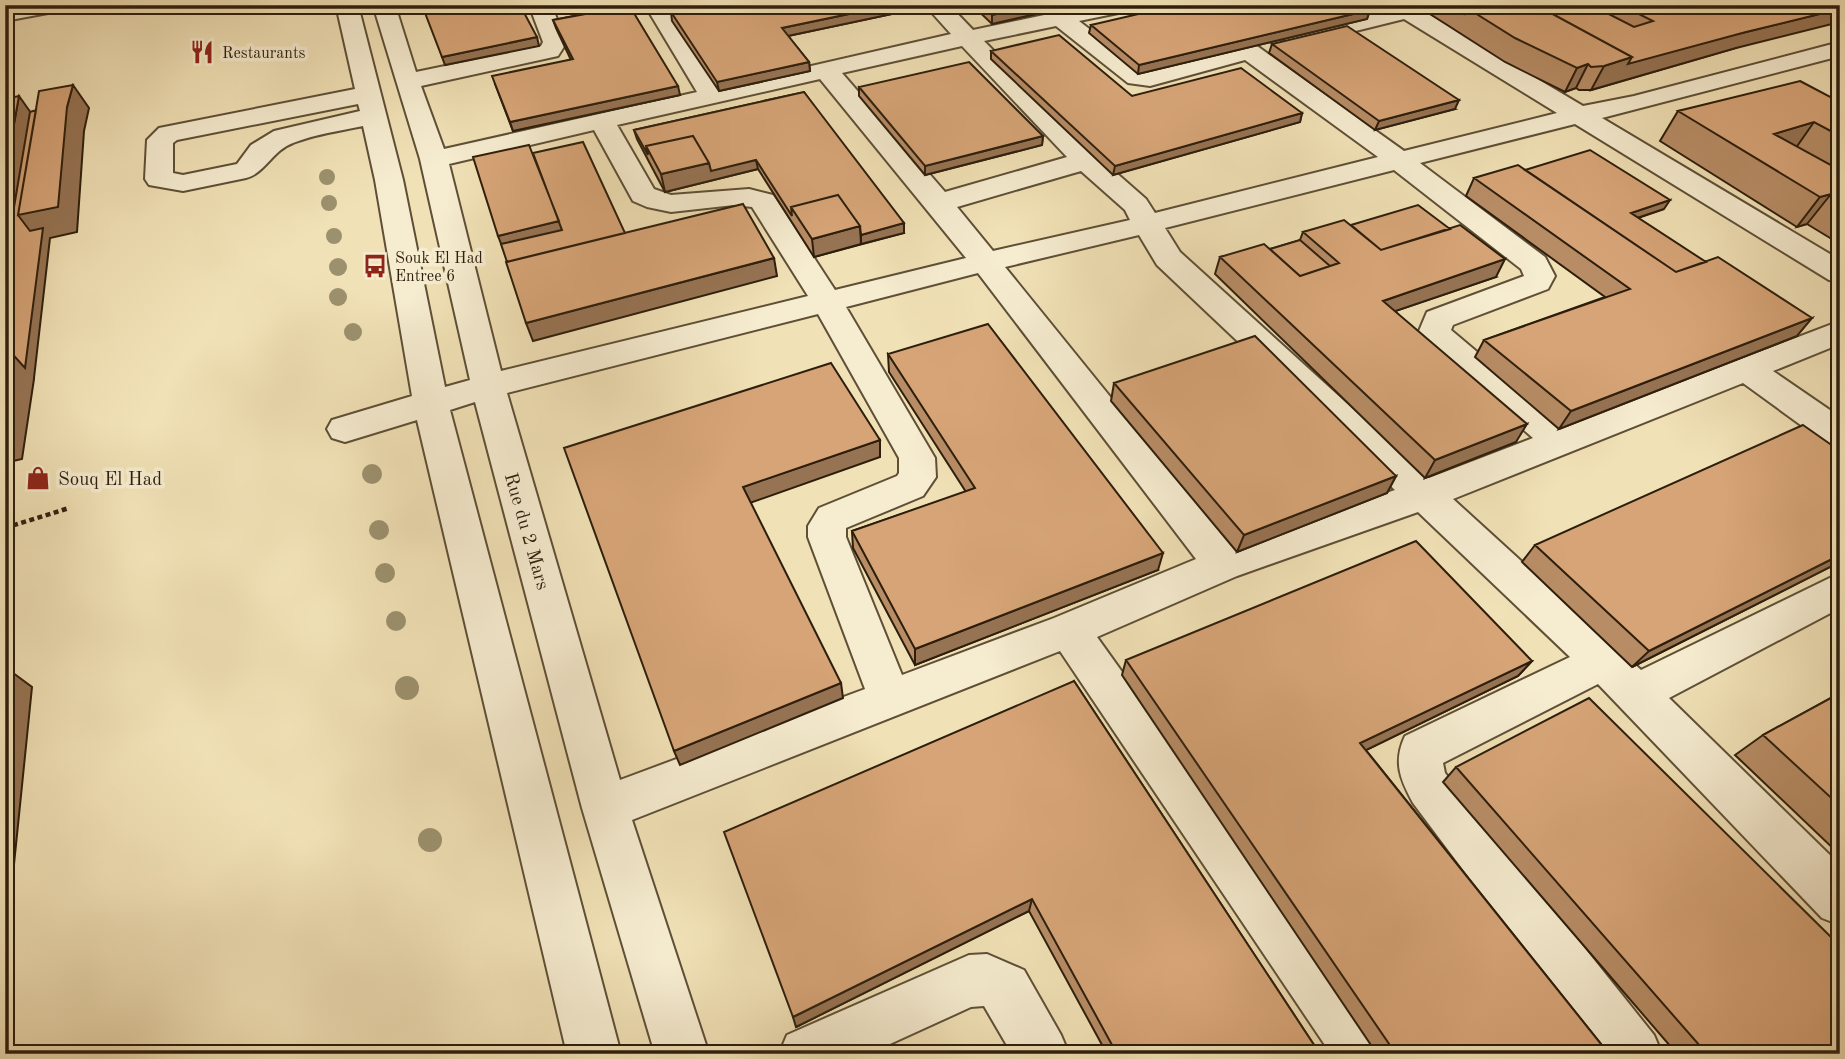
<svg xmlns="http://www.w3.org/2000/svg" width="1845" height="1059" viewBox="0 0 1845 1059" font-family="'Old Standard TT',serif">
	<rect width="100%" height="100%" fill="#f1e1b6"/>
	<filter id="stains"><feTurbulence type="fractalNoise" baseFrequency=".00286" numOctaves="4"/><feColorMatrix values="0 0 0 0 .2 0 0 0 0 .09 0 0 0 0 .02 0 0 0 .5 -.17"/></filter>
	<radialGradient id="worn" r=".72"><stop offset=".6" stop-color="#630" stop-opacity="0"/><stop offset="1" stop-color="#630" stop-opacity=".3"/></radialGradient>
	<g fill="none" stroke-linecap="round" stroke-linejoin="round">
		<!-- minor casing -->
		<g stroke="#5e4f36" stroke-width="4">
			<path id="minor" d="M16,5h51l-3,5 -59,11v-14z
				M336,5h22l45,175 42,207 25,-7 -50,-221 -47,-154h22l21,67 125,-26 2,-4 -14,-37h22l16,37 -9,14 -137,30 23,63 253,-57 -48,-80 3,-5 53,-2 -3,5 -28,6 45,71 232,-53 -26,-29h24l24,25 118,-25h45l-3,5 -54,11 65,50 105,-27 8,2 147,105 153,-38 -153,-94 -109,27 -8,-2 -4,-5 4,-5 101,-25 -2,-4h27l170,101 51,-10 206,-54v14l-238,62 238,142v22l-11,-2 -254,-156 -155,39 125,94 10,19 -7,13 -95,36 -2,5 114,96 275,-105v23l-67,27 67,46v31l-13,-4 -84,-61 -290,116 188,171 199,-97v35l-171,90 171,167v60l-18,-7 -224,-234 -155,79 2,10 209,262 8,19h-61l-188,-251c-13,-24 -20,-41 -8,-67l165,-79 -152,-145 -181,64 -140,61 285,398 8,19h-59l-271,-403 -428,169 77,234h-54l-73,-246 -107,-406 -25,8 171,644h-54l-150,-634 -72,22 -13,-4 -5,-9 5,-9 80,-24 -37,-216 -12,-54c-23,5 -48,8 -70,17 -20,7 -29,31 -47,35l-63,13 -34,-6 -4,-6 2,-39 12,-12 196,-39zM1056,26l72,57 22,3 95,-26 133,97 -223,56 -9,-14 -49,-43 -113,-115zM962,46l105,111 -122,35 -103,-119zM820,79l146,179 -131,32 -62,-95 -24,-6 -78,6 -17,-6 -37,-64zM358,104l2,7 -86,20 -23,14 -14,19 -54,11 -10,-2v-30l4,-3zM594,130l39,71 14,6 24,5 63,-7 18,2 56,89 -307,75 -52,-207zM1394,170l127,99 3,7 -97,36 -8,19 10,16 104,91 -104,40 -249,-226 -15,-24zM1081,171l44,39 5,10 -137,31 -36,-44zM1139,235l18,30 238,225 -164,56 -226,-279zM978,273l218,286 -142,59 -152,57 -56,-138v-9l77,-32 13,-19 -1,-19 -89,-151zM818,314l81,144v15l-2,3 -78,32 -11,18v11l57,152 -245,91 -113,-387z
				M987,954l37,16 37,65 8,19h-57l-28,-48 -13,1 -103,47h-89l8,-19 182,-80z"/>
		</g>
		<!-- path -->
		<path stroke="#2d1e0c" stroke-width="4.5" stroke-dasharray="5 3.5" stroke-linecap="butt" d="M5,528l64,-20"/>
		<!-- minor -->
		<use href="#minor" fill="#f6ecd0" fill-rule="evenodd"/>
	</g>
	<!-- trees -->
	<g fill="#9c916e">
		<circle cx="327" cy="177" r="8"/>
		<circle cx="329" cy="203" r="8"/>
		<circle cx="334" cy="236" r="8"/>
		<circle cx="338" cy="267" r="9"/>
		<circle cx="338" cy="297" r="9"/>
		<circle cx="353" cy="332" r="9"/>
		<circle cx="372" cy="474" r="10"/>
		<circle cx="379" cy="530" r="10"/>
		<circle cx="385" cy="573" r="10"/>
		<circle cx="396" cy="621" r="10"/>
		<circle cx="407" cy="688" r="12"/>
		<circle cx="430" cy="840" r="12"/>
	</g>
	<!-- wall -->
	<path fill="#b88d66" stroke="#2d1e0c" stroke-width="2" d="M584,5h45l51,90 -167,36 -18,-47 76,-24 -15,-32 -3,-8 36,-7z
		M705,5h206v5l-123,26 21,26 1,9 -91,20 -47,-70 -1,-9z
		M972,5h104l-84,19z
		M1416,5h256l64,43 -145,42h-12l-3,-2 -11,4 -60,-30z
		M1370,10l-3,9 -229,55 -49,-41 2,-8z
		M1272,44l183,65 -80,21 -106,-77z
		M991,51l141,45 170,17 -2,9 -187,53 -122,-116z
		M859,87l184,49 -1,9 -117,30 -66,-79z
		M804,92l100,141 -90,24 -56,-88 -93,23 -28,-53 -3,-9z
		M1840,102v142l-33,-20 -10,3 -137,-86 18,-30z
		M1474,178l190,31 -26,9 159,118 -238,93 -84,-72 9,-17 121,-43 -139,-101z
		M1351,225l145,52 -101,34 121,131 -91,36 -210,-204 5,-17 50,-8 30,-9 3,-8z
		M888,354l270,216 -243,95 -62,-117 -1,-17 114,-39 -77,-120z
		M1114,383l282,93 -9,17 -150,59 -126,-151z
		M1840,451v111l-208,105 -110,-105 13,-17z
		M1126,660l406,1 -14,15 -152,74 243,304h-232l-255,-379z
		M1074,681l246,373h-213l-78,-143 -233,116z
		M1840,693v162l-105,-100 28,-20z
		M1456,767l384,287h-163l-234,-272z"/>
	<!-- shaded-wall -->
	<path fill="#967353" stroke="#2d1e0c" stroke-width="2" d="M547,5h24l-23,5z
		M892,5h19v5l-128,27 -1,-9z
		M1038,5h38l-84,19v-9z
		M1609,5h7l-7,15 -12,-12z
		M1840,9v13l-104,26 -145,42 13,-24 28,-9 114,-25z
		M1370,10l-3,9 -229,55 1,-9z
		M537,37l2,9 -94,19 -3,-8z
		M809,62l1,9 -91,20 -2,-9z
		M1588,64l-12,24 -11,4 12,-24z
		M73,85l16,23 -5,23 -7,101 -27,6 -16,140v1l-12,80 -17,4v-289l14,-78 17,24 31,-13z
		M678,86l2,9 -167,36 -3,-9z
		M1459,100l-4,9 -80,21 4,-9z
		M1302,113l-2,9 -187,53 2,-9z
		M1814,122l-21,30 -19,-18z
		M1043,136l-1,9 -117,30v-9z
		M756,160l2,9 -93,23 -4,-18 48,-11z
		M1831,194l-24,30 -10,3 23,-30z
		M1670,200l-6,9 -39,13 6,-9z
		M559,221l6,18 -60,15 -7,-18z
		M904,223v10l-43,11v-9z
		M860,226l1,18 -47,13 -2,-18z
		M774,258l3,18 -244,65 -7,-18z
		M1505,259l-9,18 -121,41 8,-17z
		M1812,318l-15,18 -238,93 12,-18z
		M1527,424l-11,18 -91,36 10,-18z
		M880,440v17l-133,47 -4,-17z
		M1396,476l-9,17 -150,59 7,-17z
		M1163,553l-5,17 -243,95v-16z
		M1840,555v7l-208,105 17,-16z
		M1532,661l-14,15 -168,82 10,-15z
		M5,667l27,20 -27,266z
		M841,683l2,15 -163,67 -6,-14z
		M1032,899l-3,12 -233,116 -3,-10z"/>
	<!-- building -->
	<path fill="#d6a477" stroke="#2d1e0c" stroke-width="2" d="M422,5h98l17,32 -95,20z
		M587,5h42l49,81 -168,36 -18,-46 81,-17 -20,-39 38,-7z
		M705,5h187l-110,23 27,34 -92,20 -46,-70z
		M982,5h56l-46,10z
		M1177,5h185l8,5 -231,55 -48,-40z
		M1449,5h30l-12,3 -3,6z
		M1479,5h57l96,52 -28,9 -13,1 -3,-3 -11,4 -62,-30 -48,-30z
		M1536,5h73l-12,3 37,19 19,-6 -32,-16h51l17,9 27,-9h124v4l-94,23 -118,32 4,-7z
		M1347,26l112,74 -80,21 -107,-77z
		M1059,35l73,61 109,-28 61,45 -187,53 -124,-115z
		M969,62l74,74 -118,30 -66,-79z
		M1800,81l40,21v34l-26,-14 -40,12 66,36v29l-9,-5 -11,3 -142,-86z
		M73,85l-6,22 -9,100 -40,8 21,-124z
		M804,92l100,131 -43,12 -1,-9 -22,-31 -47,12 1,9 -36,-56 -45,11 -2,-8 -16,-27 -47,10 2,9 -14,-25z
		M19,96l-14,78v-75z
		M36,110l-18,105 12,16 13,-3 -18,140 -18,-20h-2v-115l5,-2 20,-119z
		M693,136l16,27 -48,11 -15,-28z
		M583,142l42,91 -118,29 -6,-18 61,-14 -29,-77z
		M529,145l30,76 -61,15 -25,-79z
		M1590,150l80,50 -39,13 75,49 -30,10 -151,-102z
		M1518,165l158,107 42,-15 94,61 -241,93 -87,-71 146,-51 -156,-111z
		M838,195l22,31 -48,13 -21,-32z
		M743,204l31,54 -248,65 -20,-61z
		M1418,205l32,24 -69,21 -30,-25z
		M1344,220l37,30 79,-25 45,34 -122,42 144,123 -92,36 -215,-203 44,-13 36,32 39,-13 -36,-31z
		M1300,240l30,26 -30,10 -30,-27z
		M988,324l175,229 -248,96 -63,-118 123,-43 -87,-134z
		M1255,336l141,140 -152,59 -130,-152z
		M831,363l49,77 -137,47 98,196 -167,68 -110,-303z
		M1803,425l37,26v104l-191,96 -114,-106z
		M1416,541l116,120 -172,82 249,311h-213l-270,-394z
		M1074,681l246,373h-203l-85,-155 -239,118 -69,-185z
		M1840,693v113l-77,-71z
		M1589,698l251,248v108h-133l-251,-287z"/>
	<!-- icons -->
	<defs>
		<g id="restaurant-bare" transform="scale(1.89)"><path d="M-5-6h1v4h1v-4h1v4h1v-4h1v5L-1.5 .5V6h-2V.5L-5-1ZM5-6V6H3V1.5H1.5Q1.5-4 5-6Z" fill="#8f2418" stroke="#f6ecd0" stroke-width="2.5" paint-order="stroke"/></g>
		<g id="bus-bare" transform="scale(1.89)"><path d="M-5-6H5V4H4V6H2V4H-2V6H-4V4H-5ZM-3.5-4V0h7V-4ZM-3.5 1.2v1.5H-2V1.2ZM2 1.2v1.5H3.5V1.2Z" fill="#8f2418" stroke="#f6ecd0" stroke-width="2.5" paint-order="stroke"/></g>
		<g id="shop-bare" transform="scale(1.89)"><path d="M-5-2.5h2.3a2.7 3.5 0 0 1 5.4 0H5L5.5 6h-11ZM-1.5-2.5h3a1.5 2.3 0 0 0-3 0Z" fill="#8f2418" stroke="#f6ecd0" stroke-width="2.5" paint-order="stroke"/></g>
	</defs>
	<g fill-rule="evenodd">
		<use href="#restaurant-bare" x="202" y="52"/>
		<use href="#bus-bare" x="375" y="266"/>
		<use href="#shop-bare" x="38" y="478"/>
	</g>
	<g text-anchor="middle" stroke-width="7" stroke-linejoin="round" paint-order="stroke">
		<!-- far-poi labels -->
		<g font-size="16" fill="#2d1e0c" stroke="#f6ecd0" text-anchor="start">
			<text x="222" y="58">Restaurants</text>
			<text x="395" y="263">Souk El Had<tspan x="395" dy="18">Entree 6</tspan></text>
		</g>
		<!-- poi labels -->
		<g font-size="19" fill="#2d1e0c" stroke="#f6ecd0" text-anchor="start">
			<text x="58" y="485">Souq El Had</text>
		</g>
		<!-- street labels -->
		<g font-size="19" fill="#2d1e0c" stroke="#f6ecd0">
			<text transform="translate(528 531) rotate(74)" y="7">Rue du 2 Mars</text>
		</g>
	</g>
	<!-- margin -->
	<rect width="1845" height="1059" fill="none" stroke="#f1e1b6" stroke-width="28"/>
	<rect x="7" y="7" width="1831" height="1045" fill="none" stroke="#2d1e0c" stroke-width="3.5"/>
	<rect x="14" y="14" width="1817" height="1031" fill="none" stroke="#2d1e0c" stroke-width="2"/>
	<rect width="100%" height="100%" filter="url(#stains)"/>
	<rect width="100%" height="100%" fill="url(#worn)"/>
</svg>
